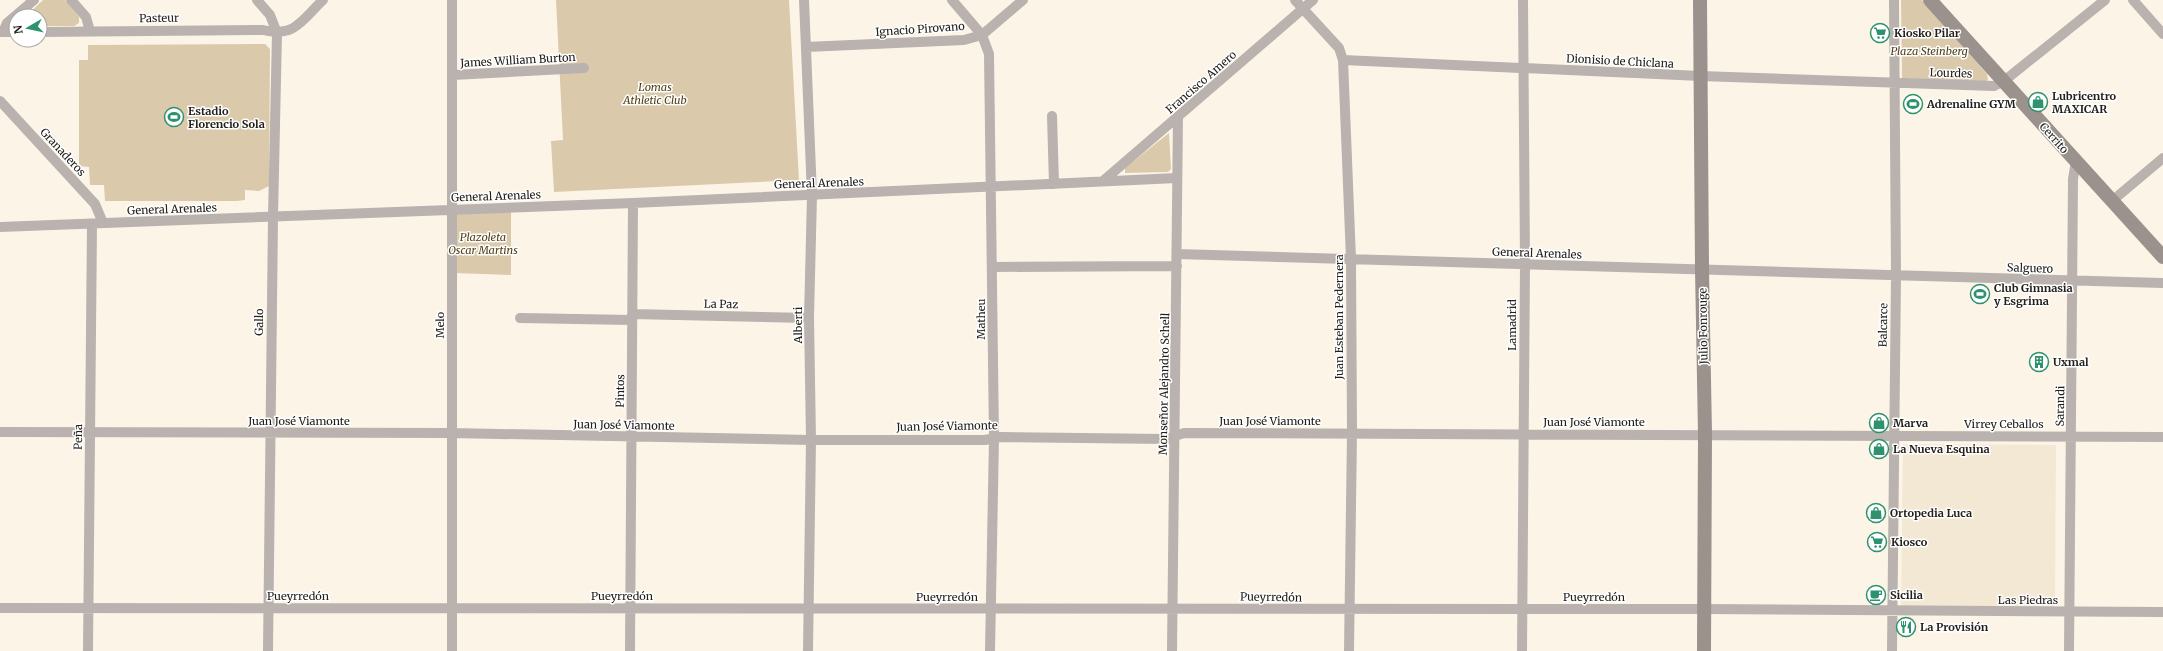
<svg xmlns="http://www.w3.org/2000/svg" width="2163" height="651" viewBox="0 0 2163 651" font-family="Merriweather,serif">
	<rect width="100%" height="100%" fill="#fcf5e7"/>
	<!-- built -->
	<path fill="#f3e8d3" d="M1903,444l153,1 -1,163 -154,-1z"/>
	<!-- green -->
	<path fill="#dacaab" d="M43,0h22l14,17v6l-5,3h-34v-10h-14z
		M556,0h233l10,180 -245,12 -3,-51 12,-1z
		M1901,0h21l65,74 1,6 -4,3 -82,-5z
		M265,44l5,5 -1,137 -10,5 -14,-1v10l-8,1h-132l-1,-16h-14l-1,-18 -10,-1v-106h9v-15z
		M1169,133l2,36 -3,3 -43,1v-5z
		M511,211v64l-57,-2 1,-60z"/>
	<g fill="none" stroke-linecap="round" stroke-linejoin="round">
		<!-- street -->
		<path stroke="#b9b2af" stroke-width="10" d="M71,0l15,17 4,14
			M257,0l13,15 7,18 -4,184 -5,434
			M452,0v651
			M804,0l8,195 -3,123 2,122 -3,211
			M952,0l30,35 7,19 5,384 -4,213
			M1295,0l44,48 4,12 8,199 1,174 -3,218
			M2133,0l30,34
			M0,32h16
			M3,32l4,-9 27,-23
			M40,32l223,-2c32,8 39,-10 60,-30
			M806,47l158,-7 18,-5 41,-35
			M1343,60l358,16 293,10 10,-5 101,-81
			M453,75l131,-7
			M0,101l95,103 8,19
			M1052,116l2,68
			M1103,181l210,-181
			M2112,201l51,-43
			M0,227l633,-24 544,-25
			M1177,254l986,29
			M993,267l184,-1
			M632,314l177,4
			M520,318l112,2
			M0,432l452,1 359,7h174l15,-3 166,2 18,-6 979,4
			M0,608l1704,1 459,3
			M88,651l4,-427
			M630,651l3,-448
			M1172,651l6,-534
			M1522,651l3,-387 -2,-264
			M1892,651l4,-376 -2,-275
			M2069,651l4,-472 3,-18"/>
		<!-- secondary -->
		<path stroke="#9b918d" stroke-width="14" d="M1700,0l2,269 3,165 -1,217
			M1930,0l233,257"/>
	</g>
	<!-- icons -->
	<defs>
		<g id="supermarket-ring" transform="scale(1)"><circle r="9.5" fill="#fff" stroke="#2e926e" stroke-width="1.5"/><path d="M-6-5.5h2.5l.6 2H6L4.5 2H-2.5L-4.4-4H-6ZM-1.5 3.2a1.3 1.3 0 1 0 .1 0ZM3 3.2a1.3 1.3 0 1 0 .1 0Z" fill="#2e926e"/></g>
		<g id="shop-ring" transform="scale(1)"><circle r="9.5" fill="#fff" stroke="#2e926e" stroke-width="1.5"/><path d="M-5-2.5h2.3a2.7 3.5 0 0 1 5.4 0H5L5.5 6h-11ZM-1.5-2.5h3a1.5 2.3 0 0 0-3 0Z" fill="#2e926e"/></g>
		<g id="stadium-ring" transform="scale(1)"><circle r="9.5" fill="#fff" stroke="#2e926e" stroke-width="1.5"/><path d="M0-5a6.5 5 0 1 0 0 10a6.5 5 0 1 0 0-10ZM-3.5-1.8h7v3.6h-7Z" fill="#2e926e"/></g>
		<g id="building-ring" transform="scale(1)"><circle r="9.5" fill="#fff" stroke="#2e926e" stroke-width="1.5"/><path d="M-4-6H4V6H1V3H-1V6H-4ZM-2.5-4.3h1.7v1.8h-1.7ZM.8-4.3h1.7v1.8H.8ZM-2.5-1h1.7V.8h-1.7ZM.8-1h1.7V.8H.8Z" fill="#2e926e"/></g>
		<g id="cafe-ring" transform="scale(1)"><circle r="9.5" fill="#fff" stroke="#2e926e" stroke-width="1.5"/><path d="M-5.5-4.5H6V0H3Q3 3.5 0 3.5H-2.5Q-5.5 3.5-5.5 0ZM3-3.2v2h1.7v-2ZM-6 4.5H4V6H-6Z" fill="#2e926e"/></g>
		<g id="restaurant-ring" transform="scale(1)"><circle r="9.5" fill="#fff" stroke="#2e926e" stroke-width="1.5"/><path d="M-5-6h1v4h1v-4h1v4h1v-4h1v5L-1.5 .5V6h-2V.5L-5-1ZM5-6V6H3V1.5H1.5Q1.5-4 5-6Z" fill="#2e926e"/></g>
	</defs>
	<g fill-rule="evenodd">
		<use href="#supermarket-ring" x="1880" y="33"/>
		<use href="#shop-ring" x="2038" y="102"/>
		<use href="#stadium-ring" x="1913" y="104"/>
		<use href="#stadium-ring" x="174" y="117"/>
		<use href="#stadium-ring" x="1980" y="294"/>
		<use href="#building-ring" x="2039" y="362"/>
		<use href="#shop-ring" x="1879" y="423"/>
		<use href="#shop-ring" x="1879" y="449"/>
		<use href="#shop-ring" x="1876" y="513"/>
		<use href="#supermarket-ring" x="1877" y="542"/>
		<use href="#cafe-ring" x="1876" y="595"/>
		<use href="#restaurant-ring" x="1906" y="627"/>
	</g>
	<g text-anchor="middle" stroke-width="3" stroke-linejoin="round" paint-order="stroke">
		<!-- street labels -->
		<g font-size="11" fill="#23201b" stroke="#fff">
			<text transform="translate(159 18) rotate(-1)" y="4">Pasteur</text>
			<text transform="translate(920 29) rotate(-4)" y="4">Ignacio Pirovano</text>
			<text transform="translate(518 60) rotate(-3)" y="4">James William Burton</text>
			<text transform="translate(1620 61) rotate(3)" y="4">Dionisio de Chiclana</text>
			<text transform="translate(1951 73) rotate(2)" y="4">Lourdes</text>
			<text transform="translate(1201 82) rotate(-41)" y="4">Francisco Amero</text>
			<text transform="translate(2054 138) rotate(48)" y="4">Cerrito</text>
			<text transform="translate(63 152) rotate(47)" y="4">Granaderos</text>
			<text transform="translate(819 183) rotate(-2)" y="4">General Arenales</text>
			<text transform="translate(496 196) rotate(-2)" y="4">General Arenales</text>
			<text transform="translate(172 209) rotate(-2)" y="4">General Arenales</text>
			<text transform="translate(1537 253) rotate(2)" y="4">General Arenales</text>
			<text transform="translate(2030 268) rotate(2)" y="4">Salguero</text>
			<text transform="translate(721 304) rotate(1)" y="4">La Paz</text>
			<text transform="translate(1339 317) rotate(-90)" y="4">Juan Esteban Pedernera</text>
			<text transform="translate(981 319) rotate(-90)" y="4">Matheu</text>
			<text transform="translate(259 322) rotate(-89)" y="4">Gallo</text>
			<text transform="translate(440 325) rotate(-90)" y="4">Melo</text>
			<text transform="translate(798 325) rotate(-90)" y="4">Alberti</text>
			<text transform="translate(1512 325) rotate(-90)" y="4">Lamadrid</text>
			<text transform="translate(1883 325) rotate(-89)" y="4">Balcarce</text>
			<text transform="translate(1703 326) rotate(-91)" y="4">Julio Fonrouge</text>
			<text transform="translate(1164 384) rotate(-89)" y="4">Monseñor Alejandro Schell</text>
			<text transform="translate(620 391) rotate(-89)" y="4">Pintos</text>
			<text transform="translate(2060 406) rotate(-89)" y="4">Sarandi</text>
			<text x="299" y="425">Juan José Viamonte</text>
			<text x="1270" y="425">Juan José Viamonte</text>
			<text x="1594" y="426">Juan José Viamonte</text>
			<text x="2004" y="428">Virrey Ceballos</text>
			<text transform="translate(624 425) rotate(1)" y="4">Juan José Viamonte</text>
			<text transform="translate(947 426) rotate(-1)" y="4">Juan José Viamonte</text>
			<text transform="translate(78 437) rotate(-89)" y="4">Peña</text>
			<text x="298" y="600">Pueyrredón</text>
			<text x="622" y="600">Pueyrredón</text>
			<text x="947" y="601">Pueyrredón</text>
			<text transform="translate(1271 597) rotate(1)" y="4">Pueyrredón</text>
			<text x="1594" y="601">Pueyrredón</text>
			<text x="2028" y="604">Las Piedras</text>
		</g>
		<!-- poi labels -->
		<g font-size="11" font-weight="bold" fill="#23201b" stroke="#fff" text-anchor="start">
			<text x="1894" y="37">Kiosko Pilar</text>
			<text x="2052" y="100">Lubricentro<tspan x="2052" dy="13">MAXICAR</tspan></text>
			<text x="1927" y="108">Adrenaline GYM</text>
			<text x="188" y="115">Estadio<tspan x="188" dy="13">Florencio Sola</tspan></text>
			<text x="1994" y="292">Club Gimnasia<tspan x="1994" dy="13">y Esgrima</tspan></text>
			<text x="2053" y="366">Uxmal</text>
			<text x="1893" y="427">Marva</text>
			<text x="1893" y="453">La Nueva Esquina</text>
			<text x="1890" y="517">Ortopedia Luca</text>
			<text x="1891" y="546">Kiosco</text>
			<text x="1890" y="599">Sicilia</text>
			<text x="1920" y="631">La Provisión</text>
		</g>
		<!-- park labels -->
		<g font-size="11" font-style="italic" fill="#503e17" stroke="#fff">
			<text x="1929" y="55">Plaza Steinberg</text>
			<text x="655" y="91">Lomas<tspan x="655" dy="13">Athletic Club</tspan></text>
			<text x="483" y="241">Plazoleta<tspan x="483" dy="13">Oscar Martins</tspan></text>
		</g>
	</g>
	<!-- north arrow -->
	<g transform="translate(28 28) rotate(261)"><circle r="19" fill="#ffffff" stroke="#a7a6a4"/>
	<path d="M0-3L7 15L0 10L-7 15Z" fill="#2e926e"/>
	<text y="-6" font-size="11" font-weight="bold" text-anchor="middle" fill="#23201b">N</text>
	</g>
</svg>
